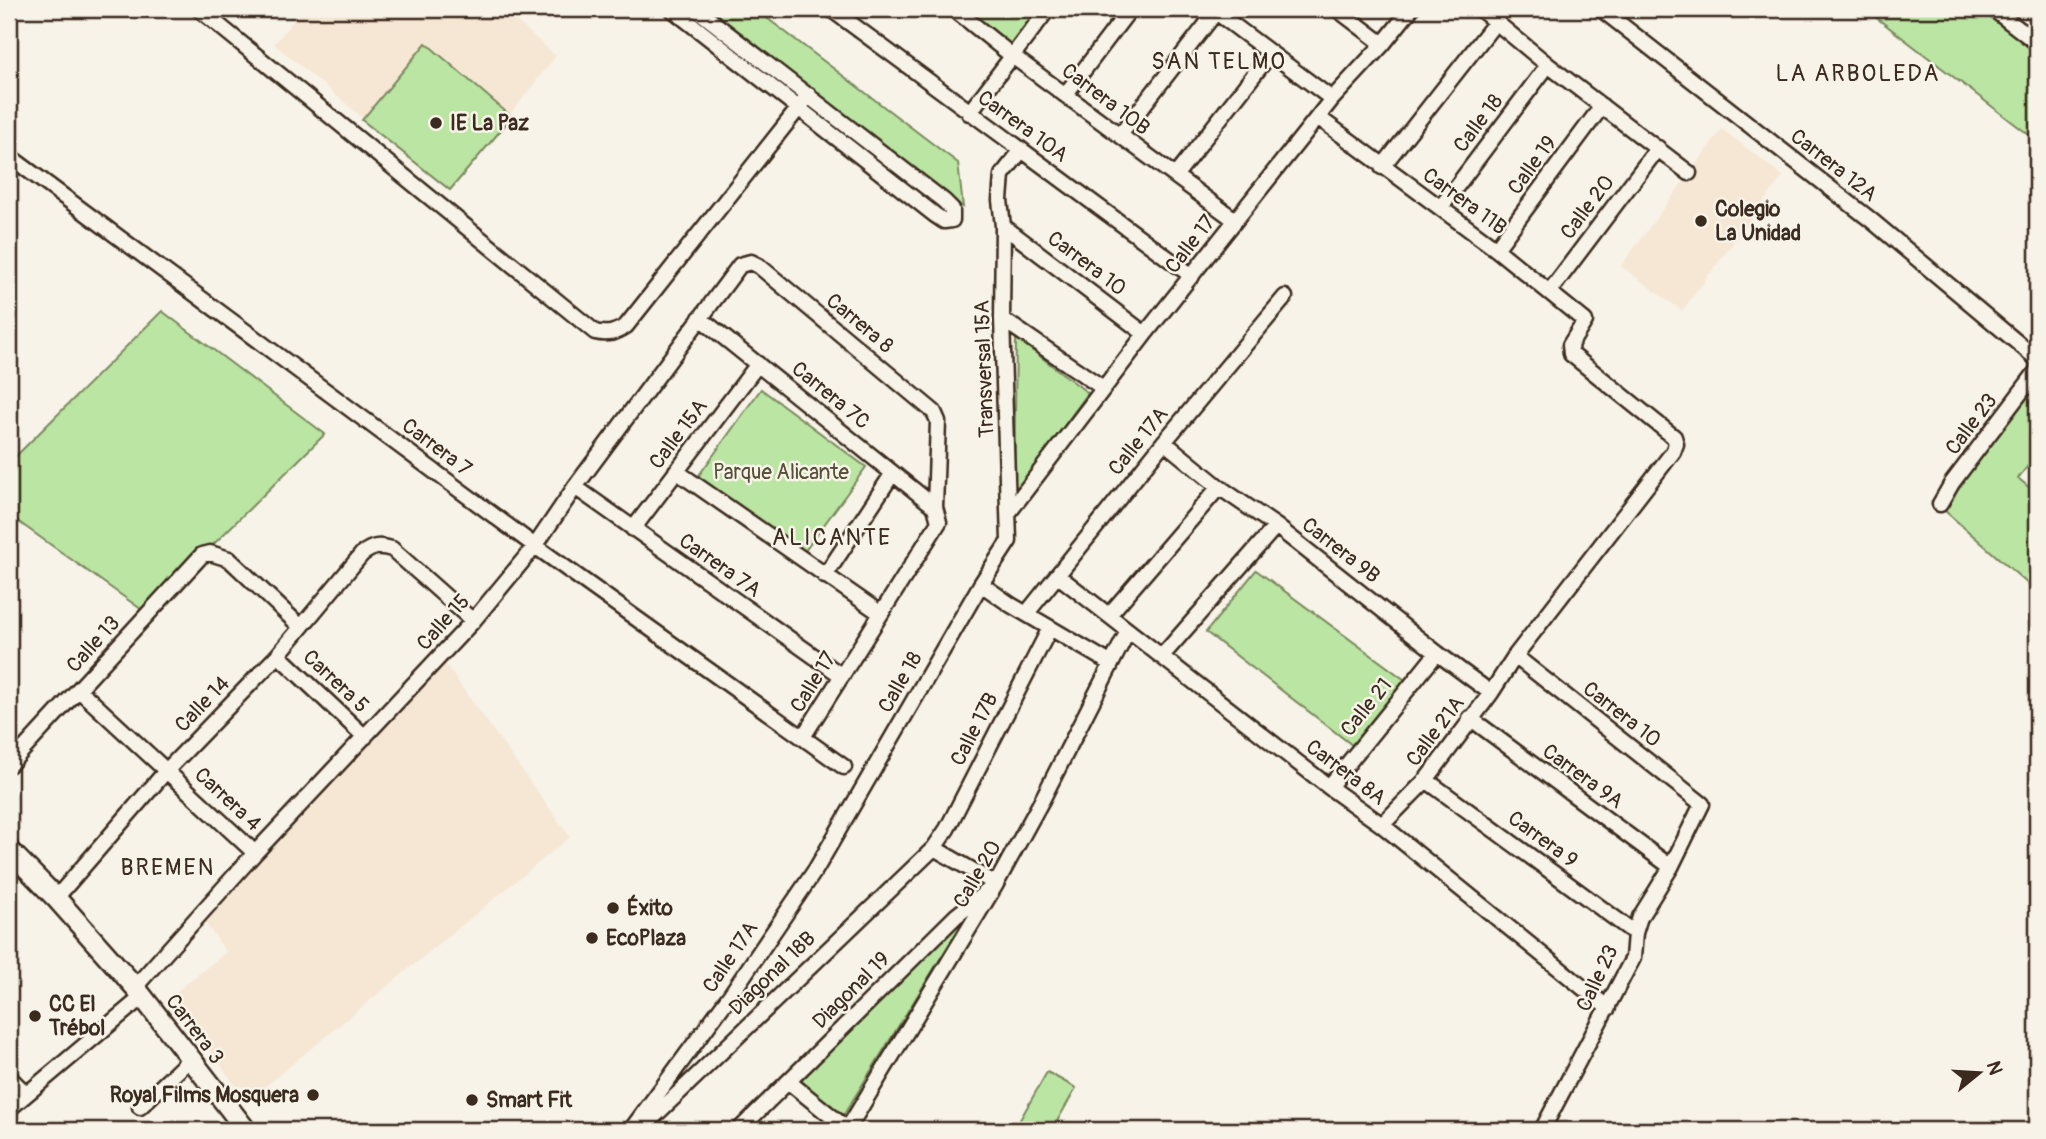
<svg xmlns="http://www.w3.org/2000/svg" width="2046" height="1139" viewBox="0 0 2046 1139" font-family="Pangolin,sans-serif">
	<rect width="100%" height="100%" fill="#f7f3e8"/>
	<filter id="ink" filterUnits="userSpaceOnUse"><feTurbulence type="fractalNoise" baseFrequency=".0143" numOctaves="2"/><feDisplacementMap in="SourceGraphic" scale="14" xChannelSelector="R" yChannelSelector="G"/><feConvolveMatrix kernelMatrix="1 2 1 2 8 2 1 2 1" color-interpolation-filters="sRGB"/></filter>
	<g filter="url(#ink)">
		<!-- built -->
		<path fill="#f6e7d4" d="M303,9h200l53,47 -106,134 -176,-146z
			M1722,129l61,47 -101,135 -61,-45z
			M441,658l129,179 -307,251 -27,-2 -66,-89 56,-45 -24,-34z"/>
		<!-- green -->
		<path fill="#bbe5a2" stroke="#7b8860" stroke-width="2" d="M710,9h45l203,154 5,44z
			M964,9h74l-27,36z
			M1865,9h117l55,44v88z
			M426,43l86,74 -62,73 -88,-70z
			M162,311l163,123 -180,178 -136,-97v-52z
			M1016,338l72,55 -74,102z
			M2037,384v71l-19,23 19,16v98l-93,-82 41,-59z
			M761,389l105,78 -64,88 -105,-77z
			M1256,570l149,110 -53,65 -146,-113z
			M959,923l2,2 -118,191 -42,-35z
			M1047,1072l29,16 -24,42h-26l-9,-5z"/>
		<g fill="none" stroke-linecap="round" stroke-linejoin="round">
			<!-- minor casing -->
			<g stroke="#3b2a1e" stroke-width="19">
				<path id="minor" d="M199,9l396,323c13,3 20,1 31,-6l183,-231
					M672,9l263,206 9,6 8,-1v-11l-8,-8 -248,-192
					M831,9l361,267
					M954,9l57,46 224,165
					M1212,9l120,90
					M1337,9l46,35
					M1480,9l68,56 141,108
					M1601,9l270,211 166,139
					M1993,9l44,34
					M1065,95l65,-86
					M969,113l79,-104
					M1319,118l177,131 89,72 -15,24 1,9 103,83 2,7 -3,8 -158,204 -24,37 -65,87 -44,45
					M1120,135l96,-123
					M9,156l526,390 309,221
					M1382,167l113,-144
					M1175,176l96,-123
					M1441,207l107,-142
					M1003,226l142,108
					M1496,249l106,-143
					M1550,291l108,-143
					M700,318l235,189
					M1002,319l101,69
					M1164,442l55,45 57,39 161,127 54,40
					M676,471l204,142
					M575,487l267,189
					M1940,504l12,-21 85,-112
					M1010,511l135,-177 187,-235 51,-55 28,-35
					M633,529l125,-165
					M1057,575l272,212 53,38 226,183
					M825,576l68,-103
					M981,584l30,21 99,58
					M1027,613l137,-171 121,-145
					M1109,615l110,-128
					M278,655l87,82
					M1162,656l114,-130
					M1515,656l187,148 -31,63 -31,50 -5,16 -2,25 -91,172
					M79,690l176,163
					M1470,718l201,149
					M9,765l193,-210 8,-2 19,6 72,68
					M1426,780l209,153
					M1329,787l108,-134
					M934,848l62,36
					M56,898l111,-128 111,-115 84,-101c11,-8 17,-9 30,-5l81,72
					M135,987l120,-134 218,-232 62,-75 40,-59 165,-222 11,-3 8,4 175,146 4,9 -3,86 4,15 -136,215
					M9,1077l17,17
					M789,1082l58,47
					M140,1107l50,-48
					M9,1109l133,-112
					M631,1130l98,-133 87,-128 165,-285 28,-43 -7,-222 1,-93 -3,-26 2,-25 19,-24
					M640,1130l294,-282 13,-19 103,-201
					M739,1130l217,-214 34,-27
					M847,1130l149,-246 46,-84 86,-169"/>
			</g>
			<!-- secondary casing -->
			<g stroke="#3b2a1e" stroke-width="24">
				<path id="secondary" d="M9,850l47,48 79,89 111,143"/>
			</g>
			<!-- minor -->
			<use href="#minor" stroke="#f7f3e8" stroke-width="14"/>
			<!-- secondary -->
			<use href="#secondary" stroke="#f7f3e8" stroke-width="19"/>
		</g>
	</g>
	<!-- markers -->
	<g fill="#3b2a1e" stroke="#f7f3e8" stroke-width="2.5">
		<circle cx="436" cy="123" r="7"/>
		<circle cx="1701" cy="221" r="7"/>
		<circle cx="613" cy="908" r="7"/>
		<circle cx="592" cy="938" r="7"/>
		<circle cx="35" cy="1016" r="7"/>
		<circle cx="313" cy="1095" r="7"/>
		<circle cx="472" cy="1100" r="7"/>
	</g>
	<g text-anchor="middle" stroke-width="5" stroke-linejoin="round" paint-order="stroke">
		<!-- street labels -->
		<g font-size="21" fill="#3b2a1e" stroke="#f7f3e8">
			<text transform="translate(1106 99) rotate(37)" y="7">Carrera 10B</text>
			<text transform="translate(1478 123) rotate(-53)" y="7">Calle 18</text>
			<text transform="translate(1023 126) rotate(36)" y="7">Carrera 10A</text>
			<text transform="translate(1532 165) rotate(-54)" y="7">Calle 19</text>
			<text transform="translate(1834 165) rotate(38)" y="7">Carrera 12A</text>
			<text transform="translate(1465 201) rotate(36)" y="7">Carrera 11B</text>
			<text transform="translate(1587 207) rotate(-53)" y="7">Calle 20</text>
			<text transform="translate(1190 244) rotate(-52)" y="7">Calle 17</text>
			<text transform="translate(1087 263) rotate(37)" y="7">Carrera 10</text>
			<text transform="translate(860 323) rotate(40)" y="7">Carrera 8</text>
			<text transform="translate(984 369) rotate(-92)" y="7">Transversal 15A</text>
			<text transform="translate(831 395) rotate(39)" y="7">Carrera 7C</text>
			<text transform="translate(1971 424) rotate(-53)" y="7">Calle 23</text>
			<text transform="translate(678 434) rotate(-53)" y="7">Calle 15A</text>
			<text transform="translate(1138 441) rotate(-51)" y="7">Calle 17A</text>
			<text transform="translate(437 447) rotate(37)" y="7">Carrera 7</text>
			<text transform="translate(1341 550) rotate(38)" y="7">Carrera 9B</text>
			<text transform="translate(720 565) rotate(35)" y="7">Carrera 7A</text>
			<text transform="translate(443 622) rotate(-48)" y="7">Calle 15</text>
			<text transform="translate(93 644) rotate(-48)" y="7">Calle 13</text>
			<text transform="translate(336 681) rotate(43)" y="7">Carrera 5</text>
			<text transform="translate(813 682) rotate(-58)" y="7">Calle 17</text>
			<text transform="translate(900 682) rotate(-60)" y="7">Calle 18</text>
			<text transform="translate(202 704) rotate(-46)" y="7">Calle 14</text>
			<text transform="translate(1366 707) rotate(-51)" y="7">Calle 21</text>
			<text transform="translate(1622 714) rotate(38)" y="7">Carrera 10</text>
			<text transform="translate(974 729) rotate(-63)" y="7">Calle 17B</text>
			<text transform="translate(1435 731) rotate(-53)" y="7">Calle 21A</text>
			<text transform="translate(1346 772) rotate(37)" y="7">Carrera 8A</text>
			<text transform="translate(1583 776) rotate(36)" y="7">Carrera 9A</text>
			<text transform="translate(228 799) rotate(43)" y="7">Carrera 4</text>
			<text transform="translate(1543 839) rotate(36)" y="7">Carrera 9</text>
			<text transform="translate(977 874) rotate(-60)" y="7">Calle 20</text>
			<text transform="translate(730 957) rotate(-56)" y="7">Calle 17A</text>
			<text transform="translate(772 973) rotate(-44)" y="7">Diagonal 18B</text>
			<text transform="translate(1597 978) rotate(-65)" y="7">Calle 23</text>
			<text transform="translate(851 990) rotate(-45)" y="7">Diagonal 19</text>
			<text transform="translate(195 1029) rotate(53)" y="7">Carrera 3</text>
		</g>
		<!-- poi labels -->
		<g font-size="21" font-weight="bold" fill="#3b2a1e" stroke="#f7f3e8" text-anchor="start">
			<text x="450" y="130">IE La Paz</text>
			<text x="1715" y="216">Colegio<tspan x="1715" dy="24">La Unidad</tspan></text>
			<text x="627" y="915">Éxito</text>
			<text x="606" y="945">EcoPlaza</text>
			<text x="49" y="1011">CC El<tspan x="49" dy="24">Trébol</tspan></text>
			<text x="299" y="1102" text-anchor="end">Royal Films Mosquera</text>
			<text x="486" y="1107">Smart Fit</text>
		</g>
		<!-- park labels -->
		<g font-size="21" fill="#554f38" stroke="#f7f3e8">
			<text x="781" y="479">Parque Alicante</text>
		</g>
		<!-- neighbourhood labels -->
		<g font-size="23" letter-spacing="2" fill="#3b2a1e" stroke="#f7f3e8">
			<text x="1219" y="69">SAN TELMO</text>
			<text x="1858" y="81">LA ARBOLEDA</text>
			<text x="832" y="545">ALICANTE</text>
			<text x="168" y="875">BREMEN</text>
		</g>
	</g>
	<!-- margin -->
	<rect width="2046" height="1139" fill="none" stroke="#f7f3e8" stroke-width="35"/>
	<rect x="18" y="18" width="2011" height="1104" fill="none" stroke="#3b2a1e" stroke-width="2.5" filter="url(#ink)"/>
	<!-- north arrow -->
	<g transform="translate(1979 1073) rotate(72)" stroke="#f7f3e8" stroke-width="5" paint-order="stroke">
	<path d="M0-5L12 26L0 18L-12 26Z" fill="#3b2a1e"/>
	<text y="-10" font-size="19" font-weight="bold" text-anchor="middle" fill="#3b2a1e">N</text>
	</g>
</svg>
